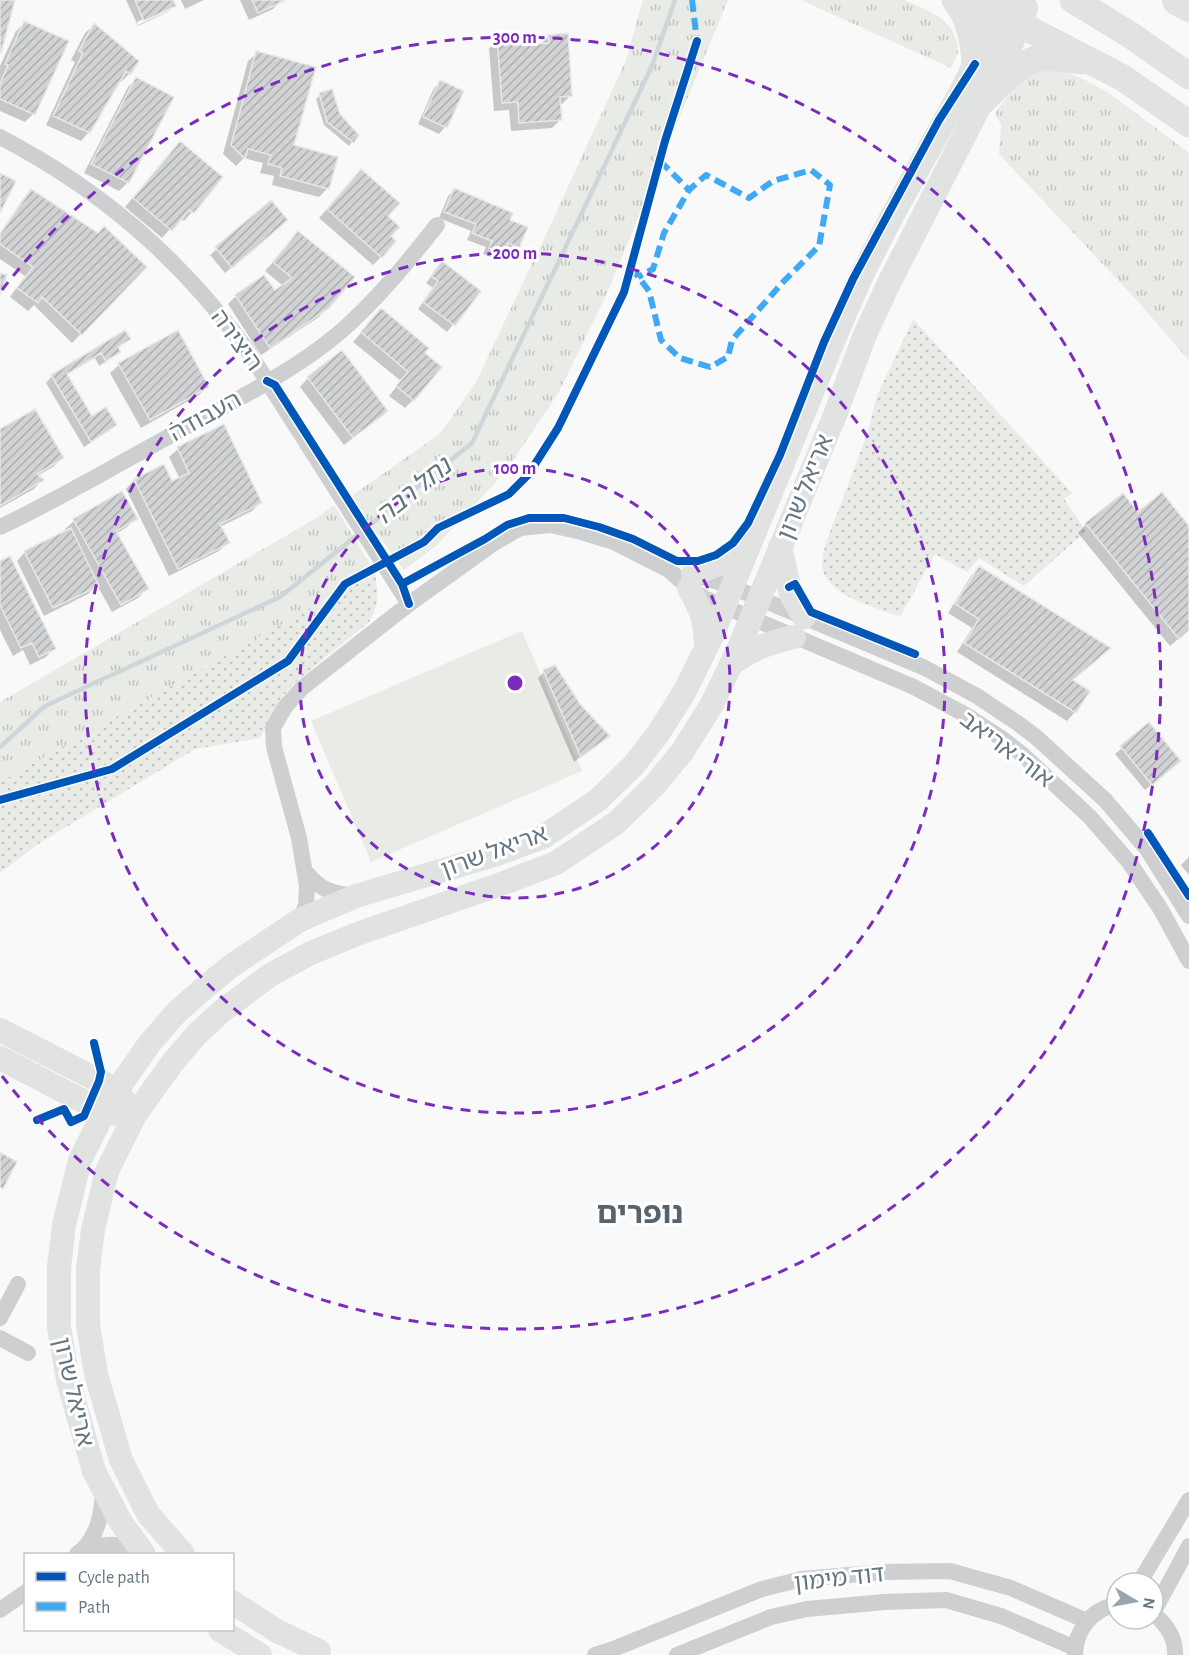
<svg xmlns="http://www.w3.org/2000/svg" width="1189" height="1655" viewBox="0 0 1189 1655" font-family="'Alegreya Sans','Noto Sans Hebrew',sans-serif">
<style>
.grass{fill:url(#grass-tufts)}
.park{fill:url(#park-dots)}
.pitch{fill:#e8ebe6}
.shadow{fill:#0003;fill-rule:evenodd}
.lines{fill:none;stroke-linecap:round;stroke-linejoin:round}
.stream{stroke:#ced6d9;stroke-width:4.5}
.building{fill:url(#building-hatch);stroke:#e8e8e8;stroke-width:1.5}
.street{stroke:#cecfd0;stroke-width:16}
.secondary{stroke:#e1e2e2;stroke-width:24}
.primary{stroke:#e1e2e2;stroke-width:27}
.highway{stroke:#e1e2e2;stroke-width:32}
.quiet{stroke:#3fa9f5;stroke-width:6;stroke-dasharray:12 6;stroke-linecap:butt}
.cycleway-casing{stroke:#fff;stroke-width:11}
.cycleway{stroke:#0057b8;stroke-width:8}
.ring{fill:none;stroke:#7b2cbf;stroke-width:3;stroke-dasharray:10 8}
.labels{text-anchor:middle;stroke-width:6;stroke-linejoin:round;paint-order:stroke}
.street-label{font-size:24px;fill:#657683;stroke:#fff}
.water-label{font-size:26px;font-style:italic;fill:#60757c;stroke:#fff}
.district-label{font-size:30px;font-weight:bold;fill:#57646e;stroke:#fff}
.centre{fill:#7b2cbf;stroke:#fff;stroke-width:3}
.ring-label{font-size:18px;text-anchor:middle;font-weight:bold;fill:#7b2cbf;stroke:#fff;stroke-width:6;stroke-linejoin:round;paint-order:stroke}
</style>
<defs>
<pattern id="grass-tufts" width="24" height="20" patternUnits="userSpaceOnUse" patternTransform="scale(1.5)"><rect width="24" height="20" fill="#e8ebe6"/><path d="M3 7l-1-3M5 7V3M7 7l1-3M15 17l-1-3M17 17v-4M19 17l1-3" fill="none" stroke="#c0c3c0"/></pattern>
<pattern id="park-dots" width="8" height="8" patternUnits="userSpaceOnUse" patternTransform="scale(1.5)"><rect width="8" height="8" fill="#e8ebe6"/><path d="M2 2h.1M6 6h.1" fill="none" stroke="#c0c3c0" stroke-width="1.8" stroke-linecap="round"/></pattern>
<pattern id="building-hatch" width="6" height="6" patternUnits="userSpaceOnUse" patternTransform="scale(1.5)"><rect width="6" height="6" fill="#d0d2d3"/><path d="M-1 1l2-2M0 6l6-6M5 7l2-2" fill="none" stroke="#acafb1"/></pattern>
</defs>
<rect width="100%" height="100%" fill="#f9f9f9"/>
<!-- grass -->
<path class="grass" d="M643,0H728L608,291L559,392L506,471L437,545L404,570L350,497L441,433L476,382L551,224L626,60Z
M801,0H904L925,9L941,18L951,28L957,41L958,53L951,68Z
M1057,68L1083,79L1109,93L1189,153V361L1143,307L999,154L1001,125L995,113L1020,79L1027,73Z
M334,505L375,572L0,782V702L318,517Z"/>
<!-- park -->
<path class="park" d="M913,319L1072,493L1064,499L1086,531L1024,586L979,558L967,572L935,554L900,617C878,608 837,598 825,576C820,566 823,553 826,543L868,432L876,398Z
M375,572C378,594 380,603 369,622L293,684L279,701L260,738L195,749L38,844L0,873V782Z"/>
<!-- pitch -->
<path class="pitch" d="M522,631L582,771L371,862L311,721Z"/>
<!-- shadow -->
<path class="shadow" d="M126,0H172L174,5L168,12L138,26ZM169,7V11L138,25L137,22Z
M181,0H204L185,9Z
M240,0H282L273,9L249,20Z
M25,22L33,114L25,122L0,111V66L16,31Z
M94,25L137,61L130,73L121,82L119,80L89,132L81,141L46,125L75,62L71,60L85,33Z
M549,36L571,95L562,104H559L561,119L552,128L511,131L509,110L494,111L489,48L498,40L514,47L540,45Z
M257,53L292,146L336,158L327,189L319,197L272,185L274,176L260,173L263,163L244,158L236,166L223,154L248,61Z
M136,79L128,182L119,191L84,173L128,87Z
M440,82L462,91L445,127L439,134L418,124L434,88Z
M320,95L357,135L349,146L324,125L316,99Z
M171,152L221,178L192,212L184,221L180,218L162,238L125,207Z
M353,180L386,216L389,237L381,257L373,265L319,218Z
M31,190L145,267L72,343L34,305L28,311L10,297L25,276L0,259V233L23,199Z
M454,190L508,220L518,247L512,253L504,250L496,259L483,254L486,247L467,240L471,231L439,218L448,196Z
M271,202L280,227L225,273L210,255Z
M298,233L328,307L319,317L261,355L228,304L236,296L274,292L283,286L265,271Z
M436,270L479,291L447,332L418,309L433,288L426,283Z
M381,310L423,353L413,400L405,408L389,396L401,381L353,342Z
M129,339L117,349L119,352L112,358L99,366L95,358L66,375L92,418L115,425L109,431L84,447L46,383L52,376Z
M119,365L208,386L199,395L141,428L110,373Z
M308,378L386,411L378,419L344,445L300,387Z
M223,426L260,503L252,511L220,527L228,543L219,551L169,576L126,489L134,480L163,466L171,483L180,479L169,457L178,449Z
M0,431L62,458L53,467L37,476L42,480L34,489L0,508Z
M1138,514L1189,528V630L1170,646L1078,533L1086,524Z
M136,518L127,527L116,534L147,589L138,598L112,612L97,585L88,594L44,616L17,561L25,552L67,532L65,529L74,521Z
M0,563L54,648L46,657L30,665L23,650L13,656L0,630Z
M979,568L1071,681L1075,712L1067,721L957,652L972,628L948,613L971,576Z
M544,672L608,736L574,762L538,678Z
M1149,724L1172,767L1145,790L1115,754Z
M1189,857V875L1181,865Z"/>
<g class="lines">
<!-- stream -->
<path class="stream" d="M0,747L45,706L280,597L472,443L652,66L675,0"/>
</g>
<!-- building -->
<path class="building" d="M0,0H15L1,53H0Z
M135,0H173L176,6L144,21Z
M252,0H283L284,1L258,13Z
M24,21L69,41L35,115L0,99V84L8,65L5,64Z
M94,23L139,61L131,74L126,71L90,133L53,116L83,53L79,51Z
M568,33L572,96L560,97L562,120L519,123L518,102L502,103L497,38L515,37L516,45L549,43L548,35Z
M256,51L316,67L294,145L338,157L329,189L280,176L282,168L268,164L271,155L248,149L245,159L231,145Z
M136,77L174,97L129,183L91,164Z
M440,80L464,91L447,128L423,117Z
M332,89L340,114L359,135L354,143L327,122L319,93Z
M180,141L223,177L194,213L189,210L172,231L133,198Z
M361,169L400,203L388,216L400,227L391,236L396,241L382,258L327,209Z
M0,173L16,181L0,213Z
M454,188L513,213L510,220L528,227L519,248L508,243L504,254L489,248L492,241L472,233L476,224L444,212Z
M31,189L98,233L104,226L147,267L82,335L42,297L38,303L17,288L33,267L0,244V234Z
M271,200L288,220L232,268L215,247Z
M298,231L355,277L329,308L270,348L235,295L264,275L275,290L292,278L273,262Z
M442,261L481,291L455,326L423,302L438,281L431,276Z
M0,273L7,275L0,295Z
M381,308L429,348L425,353L442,367L414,401L396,386L408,372L361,332Z
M125,330L131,339L118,347L121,352L106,361L101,353L67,374L92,416L106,407L117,425L91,442L51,375Z
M178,330L209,387L150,420L118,363Z
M342,350L388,411L353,438L307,377Z
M35,409L64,458L37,474L44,480L0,506V429Z
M224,424L262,503L220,524L230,543L178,569L134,479L164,464L172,481L189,473L177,447Z
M122,491L138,519L116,531L149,589L121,605L73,519Z
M1162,492L1189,526V630L1179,639L1085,523L1123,493L1138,512Z
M71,528L99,586L53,608L24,551Z
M10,556L56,649L39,657L32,643L21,648L0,605V561Z
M979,566L1111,648L1073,680L1090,691L1076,713L964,643L979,619L955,604Z
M555,665L580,704L610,736L581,757L543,670Z
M1149,722L1181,761L1152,785L1120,746Z
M0,1152L17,1162L3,1189L0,1187Z"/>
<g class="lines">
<!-- street -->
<path class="street" d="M0,137C102,190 181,259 248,351L409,604
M0,527C60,499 118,464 177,432C230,403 293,372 339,333C376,301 407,263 437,225
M691,573L732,587L923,667L977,696L1016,722L1036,737L1105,800L1147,849L1189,916
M305,871C321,891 331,893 355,896
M300,920L306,905L307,886L299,838L274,747L273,728L285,707L302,688L409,604L494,543L520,528L551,525L581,532L614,542L669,570L689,588L704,598L914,687L966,715L1004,740L1023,755L1089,816L1129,862L1160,908L1189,961
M0,1318L18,1284
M0,1338L28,1353
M85,1549C105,1544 121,1542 141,1551
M77,1554C98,1539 102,1514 103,1489
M1139,1583L1189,1500
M0,1610L26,1592
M1153,1613L1189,1546
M1153,1613C1166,1624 1176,1637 1175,1655
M595,1655L611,1650L762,1589L802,1579L883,1572L950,1571L1011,1588L1087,1621
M677,1655L771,1617L807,1609L885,1602L946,1600L1001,1616L1075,1648
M1075,1655C1075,1631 1092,1608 1117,1605"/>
<!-- secondary -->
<path class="secondary" d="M780,547L791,594L804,617
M693,574C720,565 727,560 748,541
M689,588C702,612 705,618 706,645
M731,664C755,648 767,643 794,637
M0,1030L117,1090L126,1103
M0,1058L104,1112L119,1114
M144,1554L120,1521L94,1471L68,1380L59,1327V1267L64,1225L80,1160L104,1112L117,1090L150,1043L176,1013L203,989L231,966L300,920L356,896L494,855L543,837L598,800L633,766L658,734L685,691L712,636L839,327L862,275L892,216L964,86L999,15L1014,0
M183,1554L148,1514L121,1460L96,1374L88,1325V1269L93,1230L107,1171L135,1115L173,1062L197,1034L222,1011L270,975L311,953L357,934L504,883L556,863L616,823L654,786L682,752L711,706L739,648L835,415L864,337L888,285L1021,25L1026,8
M232,1602L277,1631L319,1651
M220,1630L260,1655"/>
<!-- primary -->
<path class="primary" d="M955,0C970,19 974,41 975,64
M965,0L1021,25L1123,78L1189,124
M1073,0L1129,34L1189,76
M984,100C1000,84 1016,64 1039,58C1053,56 1068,59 1082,61"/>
<!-- highway -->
<path class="highway" d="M1178,0L1189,6"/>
<!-- quiet -->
<path class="quiet" d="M692,0L697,41L696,44
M660,161L689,190
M631,267L649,291L661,340L680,358L710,367L728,357L732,340L783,282L819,246L830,185L811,170L773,181L749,198L706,175L689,190L664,233L653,269L638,277"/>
<!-- cycleway casing -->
<g class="cycleway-casing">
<path id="cycleway" d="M267,381L275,385L402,584L409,604
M402,584L485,539L507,525L529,518H564L599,527L633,539L677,561H698L716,555L733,543L748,523L780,455L824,342L853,279L939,120L975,64
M789,587L795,584L811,612L915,654
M0,800L112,769L288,661L345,584L424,542L438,528L509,494L528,475L558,428L624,292L665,141L697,41
M1148,833L1189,896
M37,1120L64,1109L71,1122L84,1116L99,1081L101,1072L94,1043"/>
</g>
<!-- cycleway -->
<use href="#cycleway" class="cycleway"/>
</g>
<!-- distance rings -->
<g class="ring">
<circle cx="515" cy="683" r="215"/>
<circle cx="515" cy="683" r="430"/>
<path d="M2 290A646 646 0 1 1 2 1076"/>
</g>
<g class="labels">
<!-- street labels -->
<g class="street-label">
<text transform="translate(237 340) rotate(54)" y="8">היצירה</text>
<text transform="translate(205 416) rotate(-29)" y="8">העבודה</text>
<text transform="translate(805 487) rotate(-68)" y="8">אריאל שרון</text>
<text transform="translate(1007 749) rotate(37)" y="8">אורי אריאב</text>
<text transform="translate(494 851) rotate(-20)" y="8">אריאל שרון</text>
<text transform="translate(74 1392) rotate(77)" y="8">אריאל שרון</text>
<text transform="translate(839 1578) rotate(-6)" y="8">דוד מימון</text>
</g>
<!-- water labels -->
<g class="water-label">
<text transform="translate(413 490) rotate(-39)" y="9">נחל רבה</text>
</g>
<!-- district labels -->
<g class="district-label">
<text x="640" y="1223">נופרים</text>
</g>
</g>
<circle cx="515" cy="683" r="9" class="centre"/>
<g class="ring-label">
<text x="515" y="43">300 m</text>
<text x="515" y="259">200 m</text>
<text x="515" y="474">100 m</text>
</g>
<!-- legend -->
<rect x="24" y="1553" width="210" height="78" fill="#ffffff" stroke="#c1c8cd" stroke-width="1.5"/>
<rect x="36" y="1572" width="30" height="9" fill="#0057b8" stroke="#c1c8cd" stroke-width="1.5"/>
<text x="78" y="1583" font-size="18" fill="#657683">Cycle path</text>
<rect x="36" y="1602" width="30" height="9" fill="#3fa9f5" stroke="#c1c8cd" stroke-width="1.5"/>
<text x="78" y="1613" font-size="18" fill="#657683">Path</text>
<!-- north arrow -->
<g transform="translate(1135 1601) rotate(100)"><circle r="28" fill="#ffffff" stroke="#c1c8cd" stroke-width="1.5"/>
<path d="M0-4.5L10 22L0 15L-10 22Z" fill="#99a4ac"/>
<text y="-9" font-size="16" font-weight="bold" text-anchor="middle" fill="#657683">N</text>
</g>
</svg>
